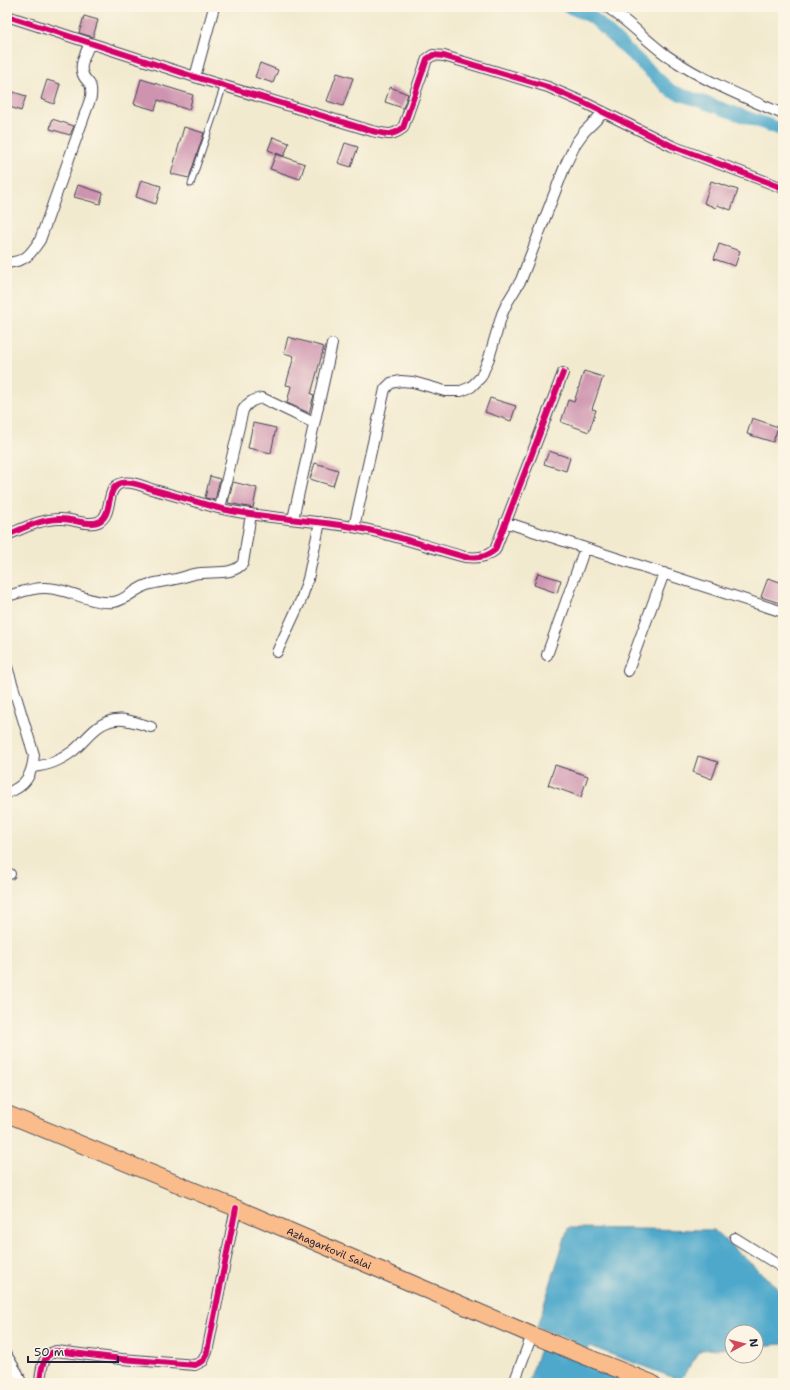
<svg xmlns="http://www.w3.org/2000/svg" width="790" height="1390" viewBox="0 0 790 1390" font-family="'Shantell Sans',sans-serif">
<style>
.water{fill:#4da8cb;stroke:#386583}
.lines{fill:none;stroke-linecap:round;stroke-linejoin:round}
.canal{stroke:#4da8cb;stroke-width:13}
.building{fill:#ce93af}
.lane-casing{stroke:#414051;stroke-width:7}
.street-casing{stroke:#414051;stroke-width:12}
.primary-casing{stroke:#414051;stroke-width:18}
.lane{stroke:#fff;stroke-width:5}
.street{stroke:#fff;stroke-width:10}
.primary{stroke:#f9bc8a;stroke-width:16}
.cycleway-casing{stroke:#fcf5e5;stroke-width:8}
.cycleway{stroke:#d6006c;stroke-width:6}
.labels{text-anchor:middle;stroke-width:3;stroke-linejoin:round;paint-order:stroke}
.street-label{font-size:10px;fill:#22223b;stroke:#fcf5e5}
</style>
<rect width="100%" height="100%" fill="#fcf5e5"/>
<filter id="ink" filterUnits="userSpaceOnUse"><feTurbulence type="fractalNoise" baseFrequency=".025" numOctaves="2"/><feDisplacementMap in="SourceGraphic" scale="8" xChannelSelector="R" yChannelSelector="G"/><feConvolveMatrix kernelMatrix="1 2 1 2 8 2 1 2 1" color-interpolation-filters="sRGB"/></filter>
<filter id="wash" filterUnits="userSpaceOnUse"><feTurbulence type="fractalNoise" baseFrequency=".012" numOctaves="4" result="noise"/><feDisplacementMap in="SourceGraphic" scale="16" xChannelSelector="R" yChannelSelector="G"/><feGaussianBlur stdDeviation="0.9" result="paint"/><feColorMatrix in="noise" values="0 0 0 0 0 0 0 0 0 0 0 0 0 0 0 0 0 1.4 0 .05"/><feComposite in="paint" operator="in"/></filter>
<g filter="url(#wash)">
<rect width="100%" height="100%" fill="#f2eacf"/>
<!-- water -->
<path class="water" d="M568,1228L714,1230L783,1293V1344L756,1346V1332H732V1348L701,1350L680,1380L589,1346L583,1362L633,1383H528L540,1349L569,1357L576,1342L537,1327Z"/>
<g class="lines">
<!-- canal -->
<path class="canal" d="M569,7L592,17L671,91L783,130"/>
</g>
<g id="blocks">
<!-- building -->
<path class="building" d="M84,16L98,20L93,37L79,33Z
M260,63L278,70L273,83L255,77Z
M337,73L353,78L343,106L327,101Z
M141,79L193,95L189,110L158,100L155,110L134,104Z
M47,80L60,84L54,104L41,99Z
M390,87L408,94L403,108L385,102Z
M7,90L26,96L21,111L7,106Z
M52,119L74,126L70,135L50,129Z
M184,127L204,133L189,178L171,174Z
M273,137L289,143L284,156L268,150Z
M345,143L358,147L351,167L338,163Z
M276,154L305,164L300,179L270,169Z
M141,180L161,186L156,204L136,197Z
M711,181L738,190L731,210L717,205L716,208L704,203Z
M78,185L103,193L100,204L74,197Z
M719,244L740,251L735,266L714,259Z
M288,337L324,347L311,394L314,395L309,413L287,403L291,386L286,385L294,356L284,353Z
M584,371L603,377L592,409L596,410L589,432L561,422L568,400L574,402Z
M490,398L516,406L511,421L485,412Z
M752,418L778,427L773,442L747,434Z
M253,423L276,428L271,453L248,448Z
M549,451L570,458L566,471L544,464Z
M315,463L338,470L333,486L310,479Z
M210,476L220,479L215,500L205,498Z
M233,482L257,488L253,508L228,503Z
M538,573L561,580L557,593L534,585Z
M768,578L783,583V604L761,597Z
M698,756L718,762L712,779L693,772Z
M555,765L588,776L581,797L548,785Z"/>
</g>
</g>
<g filter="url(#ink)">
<use href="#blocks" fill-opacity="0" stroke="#414051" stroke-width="1"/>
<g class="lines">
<!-- lane casing -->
<g class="lane-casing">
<path id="lane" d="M191,184L224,85"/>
</g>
<!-- street casing -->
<g class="street-casing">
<path id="street" d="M607,7C628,21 646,40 666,55C702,80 743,97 783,114
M7,16L195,77L372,131C386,134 391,137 403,128L427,59L433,55L444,56L548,87L585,103L672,146L783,188
M195,77L214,7
M7,263C26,261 30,255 40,240L91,97C93,78 84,84 82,71C80,62 87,51 90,43
M220,508L243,410C248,402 253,400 262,398L314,423
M293,519L332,344
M505,522L783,612
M354,527L385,389L391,383L401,381L413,382L445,391H461L471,387L481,377L489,358L502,314L507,303L521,280L565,166L576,143L584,132L604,112
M7,535C24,528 43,518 62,519C73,519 87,526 98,522C114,516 104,487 122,483C131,481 143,486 151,489C174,495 196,502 218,508C263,519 309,519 353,527C391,533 428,547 465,557C477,558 485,558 495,550L563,373
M7,596C19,593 33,587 46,588C68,588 92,605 114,602C126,600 135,589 147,585C157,582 169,581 180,578C185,577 189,575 194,574C211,570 232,577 243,563L251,514
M277,652L301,600L308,579L320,522
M547,655L585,548
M7,667L34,755C32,775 26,786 7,793
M628,671L664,573
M33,767C49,765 60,761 73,751C87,740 95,723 115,720C127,718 140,724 151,727
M7,874H10
M735,1238L783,1268
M7,1356L18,1374L21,1383
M40,1383C41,1370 42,1355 56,1351L122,1359L195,1365L203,1361L207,1352L236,1208
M514,1383L532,1335"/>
</g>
<!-- primary casing -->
<g class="primary-casing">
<g id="primary">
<path id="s1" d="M7,1114L236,1208L532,1335L652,1383"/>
</g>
</g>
<!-- lane -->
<use href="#lane" class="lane"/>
<!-- street -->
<use href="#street" class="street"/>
<!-- primary -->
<use href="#primary" class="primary"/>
<!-- cycleway casing -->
<g class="cycleway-casing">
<path id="cycleway" d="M7,16L195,77L372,131C386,134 391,137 403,128L427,59L433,55L444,56L548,87L585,103L672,146L783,188
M7,535C24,528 43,518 62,519C73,519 87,526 98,522C114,516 104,487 122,483C131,481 143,486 151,489C174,495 196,502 218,508C263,519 309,519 353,527C391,533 428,547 465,557C477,558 485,558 495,550L563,373
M40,1383C41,1370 42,1355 56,1351L122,1359L195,1365L203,1361L207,1352L236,1208"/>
</g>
<!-- cycleway -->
<use href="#cycleway" class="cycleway"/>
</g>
</g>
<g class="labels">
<!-- street labels -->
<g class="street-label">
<text dy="4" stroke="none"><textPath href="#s1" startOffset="349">Azhagarkovil Salai</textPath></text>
</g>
</g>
<!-- margin -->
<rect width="790" height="1390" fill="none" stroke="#fcf5e5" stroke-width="24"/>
<!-- north arrow -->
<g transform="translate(744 1344) rotate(83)"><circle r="19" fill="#fcf5e5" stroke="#a5a1a1"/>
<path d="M0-3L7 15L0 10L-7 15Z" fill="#d1495b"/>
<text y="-6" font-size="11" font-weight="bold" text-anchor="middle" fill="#22223b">N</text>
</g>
<!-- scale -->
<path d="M28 1356v6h90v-6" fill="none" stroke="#22223b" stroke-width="2"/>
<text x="34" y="1356" font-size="12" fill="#22223b" stroke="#fcf5e5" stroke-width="3" paint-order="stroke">50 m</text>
</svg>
